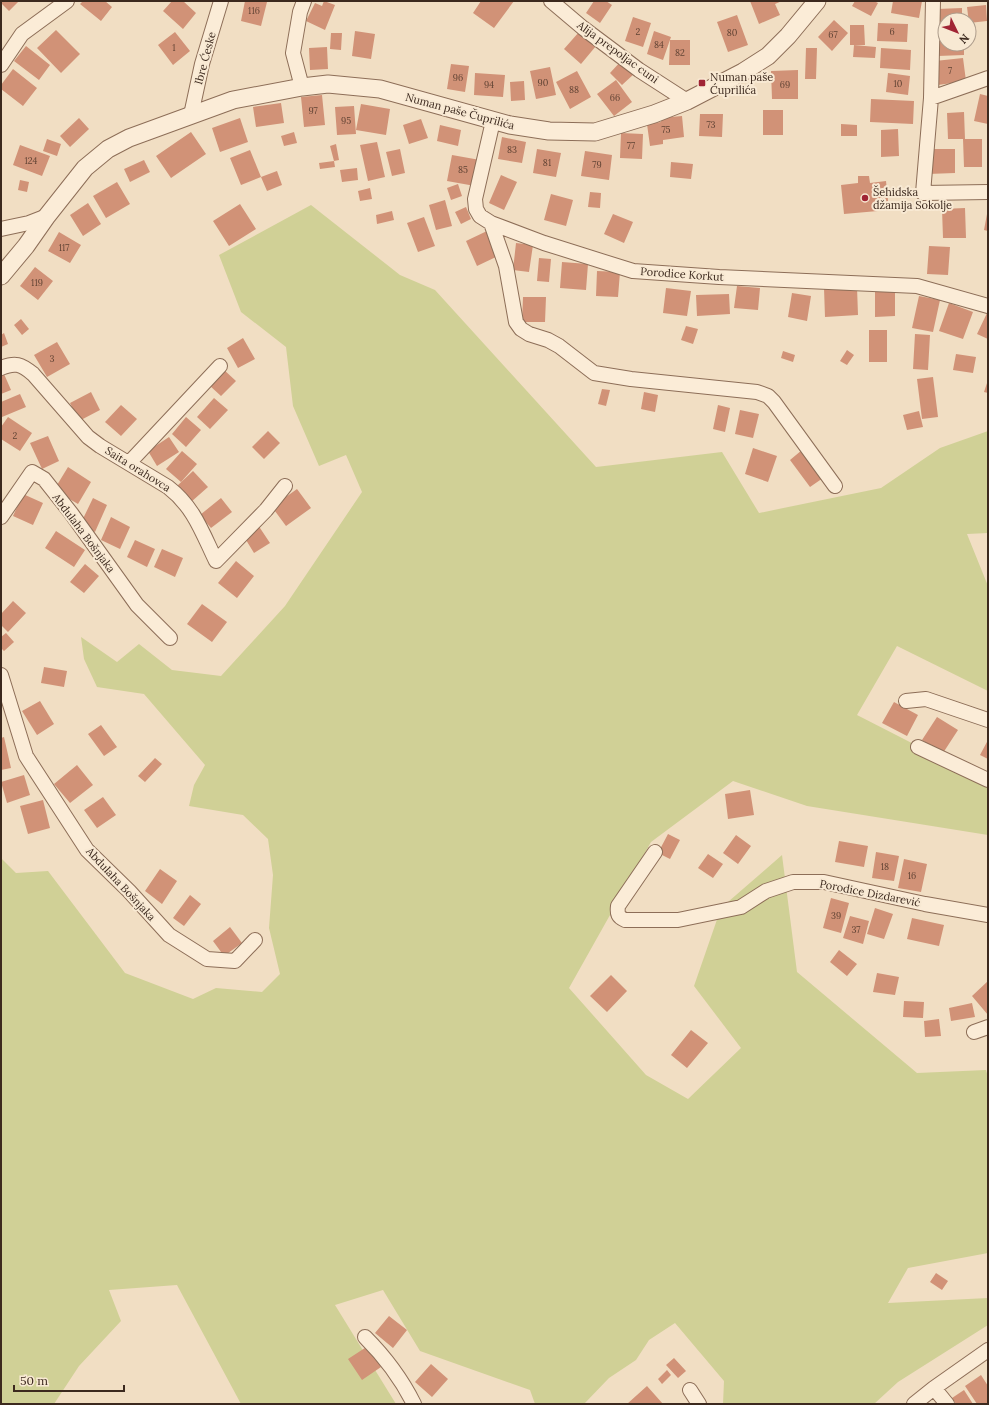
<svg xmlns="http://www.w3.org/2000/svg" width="989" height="1405" viewBox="0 0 989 1405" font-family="Lora,serif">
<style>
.green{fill:#d0d096}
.building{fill:#d19277}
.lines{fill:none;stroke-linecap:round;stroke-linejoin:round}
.minor-casing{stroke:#8d6e58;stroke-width:16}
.tertiary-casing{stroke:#8d6e58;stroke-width:19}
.minor{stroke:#fbecd7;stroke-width:14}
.tertiary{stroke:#fbecd7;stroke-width:17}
.poi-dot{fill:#a02434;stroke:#f8e9d3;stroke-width:1.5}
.labels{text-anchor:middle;stroke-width:4;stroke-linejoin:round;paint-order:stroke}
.number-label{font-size:9px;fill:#614334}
.street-label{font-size:11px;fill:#3c291e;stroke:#f8e9d3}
.poi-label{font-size:11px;fill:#3c291e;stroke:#f8e9d3;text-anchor:start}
</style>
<rect width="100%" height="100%" fill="#f1dec3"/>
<!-- green -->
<path class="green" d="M311,205L400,275L435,290L596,467L722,452L759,513L881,488L940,448L988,431V533L967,534L988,586V691L897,646L857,715L988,782V835L807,806L733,781L651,842L569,988L646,1075L688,1099L741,1048L694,986L721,908L782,855L797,972L917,1073L986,1070L988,1077V1253L908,1268L888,1303L988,1298V1325L898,1382L874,1404H723L724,1381L675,1323L649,1340L636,1360L609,1378L584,1404H535L530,1390L420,1351L383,1290L335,1305L396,1404H241L177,1285L109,1290L121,1321L79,1366L54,1404H1V858L16,873L48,871L125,973L193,999L216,988L262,992L280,974L269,928L273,875L268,839L243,815L189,806L194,785L205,765L144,694L97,687L84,659L81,637L117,662L139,644L172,670L221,676L285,606L362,492L346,455L319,466L293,406L286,347L241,312L219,255Z"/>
<!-- building -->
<path class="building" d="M1,1H19L9,11L1,3Z
M83,1H105L112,7L101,21L80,4Z
M172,1H183L196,13L183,29L163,11Z
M245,1L267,2L261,26L241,21Z
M324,1L335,5L325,30L306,21L315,3L322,6Z
M481,1H514L494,28L473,13Z
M594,1H606L612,5L600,23L586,13Z
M750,1H782L775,4L780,15L759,24Z
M855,1H874L878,3L871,16L852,6Z
M893,1H922L919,18L891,13Z
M986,5L987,21L969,23L967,7Z
M962,8V20H945V29L939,30L937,9Z
M737,15L748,45L728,52L717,22Z
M633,17L651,23L643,47L625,41Z
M834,20L848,33L832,51L818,37Z
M878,23L908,24L907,42L877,41Z
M850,25H864L865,45H850Z
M56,30L80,54L61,73L37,48Z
M355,31L375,34L371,59L352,56Z
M654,31L671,37L663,60L647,54Z
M175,32L190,51L173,65L158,45Z
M579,32L596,46L581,64L564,49Z
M331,33H342L341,50L330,49Z
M938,39H945V44H964V55L938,56Z
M670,40H690V65H669Z
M854,45L876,47L875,58L853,57Z
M26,46L50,65L39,80L14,61Z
M327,47L328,69L310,70L309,48Z
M806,48H817L816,79H805Z
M881,48L911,50L910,70L880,68Z
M963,58L966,81L938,85L935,61Z
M622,60L635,73L622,85L610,73Z
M451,64L469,66L465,92L447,89Z
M550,67L556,95L536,99L530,71Z
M13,69L37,88L23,106L1,89V85Z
M798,70V99H772L771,71Z
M577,71L591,97L570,109L556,82Z
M475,73L505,75L503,97L474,95Z
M888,73L910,76L908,95L886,92Z
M616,80L632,102L614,116L597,94Z
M524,81L525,100L511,101L510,82Z
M980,94L988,96V124L974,121Z
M322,95L325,125L304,127L301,97Z
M871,99L914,101L913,124L870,122Z
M281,103L284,123L256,127L253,107Z
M361,104L390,109L386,135L356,130Z
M354,106L356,134L337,135L335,107Z
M763,110H783V135H763Z
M964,112L965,139H982V167H964L963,139H948L947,113Z
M700,114H723L722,137L699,136Z
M682,116L684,137L663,140V144L650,146L647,124L661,122L660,118Z
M79,118L89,129L70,147L60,136Z
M240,118L248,142L220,152L212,128Z
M421,119L428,138L409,144L403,125Z
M841,124L857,125V136H841Z
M440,125L461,130L458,146L437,141Z
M898,129L899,156L881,157V130Z
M191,132L206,154L171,178L156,156Z
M294,132L297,143L284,146L281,136Z
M621,133L643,134L642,159L620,158Z
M502,137L526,142L522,163L498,159Z
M47,139L61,144L57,156L43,151Z
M377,142L385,177L368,181L360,145Z
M336,144L339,160L334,161L335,167L320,169L319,163L334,161L330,146Z
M20,145L50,156L42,176L13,165Z
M400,149L405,173L392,176L386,152Z
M537,149L561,153L556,177L533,173Z
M928,149H955V173L928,174Z
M250,150L261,177L241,185L230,158Z
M585,151L612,155L609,180L581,176Z
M452,155L480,160L475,186L447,181Z
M144,160L150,172L130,182L124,169Z
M671,162L693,164L691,179L670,177Z
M357,168L358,180L342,182L340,170Z
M277,171L282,185L267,191L261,177Z
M501,175L517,182L504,210L489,203Z
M858,176H869L870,183L886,181L889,210L844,214L841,185L858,183Z
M20,180L29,182L27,192L18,190Z
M117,182L130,204L106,218L93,196Z
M458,184L462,196L451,200L447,188Z
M370,188L372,199L360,201L358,191Z
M590,192L601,193L600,208L588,207Z
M551,194L573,200L566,226L544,220Z
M445,200L452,226L436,230L429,205Z
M88,203L101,224L83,236L70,215Z
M240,204L256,229L229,246L213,221Z
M466,207L471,219L461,224L455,212Z
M965,208L966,238H943L942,209Z
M392,211L394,220L377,224L376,215Z
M613,214L633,222L624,243L604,234Z
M987,214L988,215V231L984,230Z
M424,217L435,246L418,252L407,223Z
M487,231L498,256L477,266L466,241Z
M59,232L81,245L70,263L48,251Z
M516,243L533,245L529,272L513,270Z
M929,246L950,247L948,275L927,274Z
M539,258L551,259L549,282L537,281Z
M562,262L588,264L586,290L560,288Z
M35,267L53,281L38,300L20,286Z
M597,271L620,272L618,297L596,296Z
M737,286L760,288L758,310L734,308Z
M857,287L858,315L825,317L824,288Z
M666,288L691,291L687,316L663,313Z
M875,289H895V316L875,317Z
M792,293L811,296L807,321L788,317Z
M729,294L730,314L697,316L696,295Z
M919,296L940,300L933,332L912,328Z
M523,297H546L545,322H522Z
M949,303L973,312L963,339L939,331Z
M988,311V339L977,334Z
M21,319L29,329L22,335L14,325Z
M686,326L698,329L693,344L681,340Z
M869,330H887V362H869Z
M4,333L8,344L1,347V335Z
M915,334L930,335L928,370L913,369Z
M243,338L255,359L238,368L227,348Z
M57,342L70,364L47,377L34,355Z
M847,350L854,355L847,365L840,361Z
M783,351L795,355L793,362L781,358Z
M956,354L976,357L973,373L953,370Z
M223,369L236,381L221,396L209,385Z
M4,374L11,390L1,394V376Z
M933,377L938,417L922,419L917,379Z
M988,380V393L984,392Z
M602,389L610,390L606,406L598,404Z
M91,392L100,410L79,421L70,403Z
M644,392L658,395L655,412L641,409Z
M20,394L26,407L2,417L1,414V402Z
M214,398L228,410L210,429L197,417Z
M121,405L137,419L121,436L105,422Z
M718,405L730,408L725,432L713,429Z
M740,410L759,414L753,438L735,434Z
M919,411L923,427L907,430L903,415Z
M8,417L32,433L20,451L1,439V427Z
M186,417L201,430L186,447L172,434Z
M268,431L280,443L264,459L252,447Z
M48,436L59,461L42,469L30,443Z
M169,437L179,452L157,466L148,451Z
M753,448L777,456L768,482L745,474Z
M802,450L823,478L810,487L790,460Z
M182,451L197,464L181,482L166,469Z
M68,467L91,482L78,504L54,490Z
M193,471L208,487L191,502L177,486Z
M297,489L311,508L286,526L272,507Z
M23,494L43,503L33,525L13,516Z
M93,498L107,505L95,532L80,525Z
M221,498L232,512L211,528L200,515Z
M111,517L130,527L120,549L101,540Z
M258,525L270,543L254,553L243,535Z
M56,531L85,550L74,567L45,548Z
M135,540L155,549L147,567L127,557Z
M162,549L183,558L175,577L154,567Z
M236,561L254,576L237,598L218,583Z
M85,564L99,576L84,593L70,582Z
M13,601L26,613L8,632L1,625V614Z
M202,604L227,622L212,642L187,624Z
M6,633L14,642L4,651L1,648V637Z
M44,667L67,671L64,687L41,683Z
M40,701L54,724L37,735L22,711Z
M894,702L918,715L907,736L882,723Z
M937,717L958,730L943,753L922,740Z
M101,725L117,747L104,756L88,734Z
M4,737L11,768L1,770V738Z
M988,740V759L980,755Z
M155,758L162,764L145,782L138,776Z
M77,765L93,785L70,803L54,784Z
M24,775L30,795L7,803L1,782Z
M750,790L754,815L728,819L725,794Z
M103,797L116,815L97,828L84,810Z
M43,800L50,828L28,834L20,806Z
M668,834L680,840L670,859L658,853Z
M736,835L751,846L738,864L723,853Z
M839,841L868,846L864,867L835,862Z
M876,852L899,856L894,881L872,878Z
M708,854L723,864L713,878L698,868Z
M904,859L927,864L921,892L898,888Z
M160,869L177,881L162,904L145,891Z
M190,895L201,904L184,926L173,918Z
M831,898L849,903L841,933L823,928Z
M875,908L893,914L884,939L867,934Z
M850,916L869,921L863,944L843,938Z
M912,918L944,925L939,946L907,939Z
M230,927L242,943L224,956L213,941Z
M839,950L857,964L847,976L830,962Z
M877,973L899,977L895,995L873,992Z
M611,975L627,991L607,1012L590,996Z
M988,981V1015L972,996Z
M904,1001L924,1002L923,1018L903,1017Z
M972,1003L975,1017L951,1021L949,1008Z
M939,1019L941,1036L925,1037L924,1021Z
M691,1030L708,1043L687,1068L671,1055Z
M936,1273L948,1281L942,1290L930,1282Z
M389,1316L407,1330L393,1348L375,1333Z
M368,1346L381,1367L362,1380L348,1359Z
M674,1358L686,1371L678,1378L666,1365Z
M431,1364L448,1379L432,1397L415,1382Z
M667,1370L671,1375L662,1384L658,1379Z
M981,1375L988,1386V1404H977L965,1386Z
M647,1386L663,1404H627Z
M964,1390L973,1404H956L952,1398Z"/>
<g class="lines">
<!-- minor casing -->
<g class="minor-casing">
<path id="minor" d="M551,1L583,28L639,70L687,101
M933,1L931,98L923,193L988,192
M1,65L22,34L67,1
M302,87L293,53L300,12L304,1
M931,98L988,78
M191,115L202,64L221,1
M493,121L475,199L476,209L480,216L491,223L544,243L633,271L719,277L917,286L988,306
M491,223L506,266L516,322L521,329L529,334L548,340L559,346L594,373L631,379L757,392L768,396L774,402L835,486
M1,229L29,223L47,216
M1,368C15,362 21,364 33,374L88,437L100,446L168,487C194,507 202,532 216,561L266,510L285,486
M129,463L220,366
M1,517L32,472L44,479L71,513L137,605L170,638
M1,675L26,756L87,850L129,891L169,935L207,959L235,961L255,940
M906,701L926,699L988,720
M918,747L988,780
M655,852L618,906C617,914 618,917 625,920H678L741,907L766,891L793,882H824L925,904L988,915
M974,1032L988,1027
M365,1337C384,1356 402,1380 414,1404
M934,1388L947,1404
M690,1390L699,1404
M914,1404L934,1388L988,1350"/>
</g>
<!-- tertiary casing -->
<g class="tertiary-casing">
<path id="tertiary" d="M1,276L26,246L47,216L85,168L108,149L129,138L233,100L302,87L328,84L380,89L510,125L549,131L595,132L654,114L687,101L743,72L768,56L788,36L817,1"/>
</g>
<!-- minor -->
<use href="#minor" class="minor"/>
<!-- tertiary -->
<use href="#tertiary" class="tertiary"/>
</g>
<!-- markers -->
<g class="poi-dot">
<rect x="698" y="79" width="8" height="8" rx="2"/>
<circle cx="865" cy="198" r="4"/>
</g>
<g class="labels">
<!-- number labels -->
<g class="number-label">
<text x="254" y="14">116</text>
<text x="638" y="35">2</text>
<text x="892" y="35">6</text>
<text x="732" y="36">80</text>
<text x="833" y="38">67</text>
<text x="659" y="48">84</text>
<text x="174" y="51">1</text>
<text x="680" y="56">82</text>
<text x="950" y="74">7</text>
<text x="458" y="81">96</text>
<text x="543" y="86">90</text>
<text x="898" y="87">10</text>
<text x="489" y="88">94</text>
<text x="785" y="88">69</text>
<text x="574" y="93">88</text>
<text x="615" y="101">66</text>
<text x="313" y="114">97</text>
<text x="346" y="124">95</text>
<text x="711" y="128">73</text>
<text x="666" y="133">75</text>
<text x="631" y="149">77</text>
<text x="512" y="153">83</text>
<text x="31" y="164">124</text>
<text x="547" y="166">81</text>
<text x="597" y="168">79</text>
<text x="463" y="173">85</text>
<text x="64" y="251">117</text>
<text x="37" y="286">119</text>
<text x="52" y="362">3</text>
<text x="15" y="439">2</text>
<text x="885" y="870">18</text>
<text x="912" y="879">16</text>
<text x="836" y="919">39</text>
<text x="856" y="933">37</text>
</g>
<!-- street labels -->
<g class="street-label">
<text transform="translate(618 52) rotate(36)" y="4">Alija prepoljac cuni</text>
<text transform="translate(205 58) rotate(-75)" y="4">Ibre Ćeske</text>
<text transform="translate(460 111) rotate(15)" y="4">Numan paše Čuprilića</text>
<text transform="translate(682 274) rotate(4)" y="4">Porodice Korkut</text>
<text transform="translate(138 469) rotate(32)" y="4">Saita orahovca</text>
<text transform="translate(84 533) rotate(53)" y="4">Abdulaha Bošnjaka</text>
<text transform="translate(121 884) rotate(47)" y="4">Abdulaha Bošnjaka</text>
<text transform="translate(870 893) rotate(11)" y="4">Porodice Dizdarević</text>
</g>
<!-- poi labels -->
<g class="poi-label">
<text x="710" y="81">Numan paše<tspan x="710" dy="13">Ćuprilića</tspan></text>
<text x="873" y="196">Šehidska<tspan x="873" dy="13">džamija Sokolje</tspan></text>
</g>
</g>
<!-- border -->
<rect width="989" height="1405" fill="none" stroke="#3c291e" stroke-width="4"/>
<!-- north arrow -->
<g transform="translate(957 32) rotate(133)"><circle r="19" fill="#f8e9d3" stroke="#ad9c8b"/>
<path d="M0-3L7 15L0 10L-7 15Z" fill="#a02434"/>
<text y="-6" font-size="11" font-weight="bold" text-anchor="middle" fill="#3c291e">N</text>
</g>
<!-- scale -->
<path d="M14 1385v6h110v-6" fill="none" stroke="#3c291e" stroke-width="2"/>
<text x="20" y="1385" font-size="12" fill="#3c291e" stroke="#f8e9d3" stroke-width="3" paint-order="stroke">50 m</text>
</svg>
